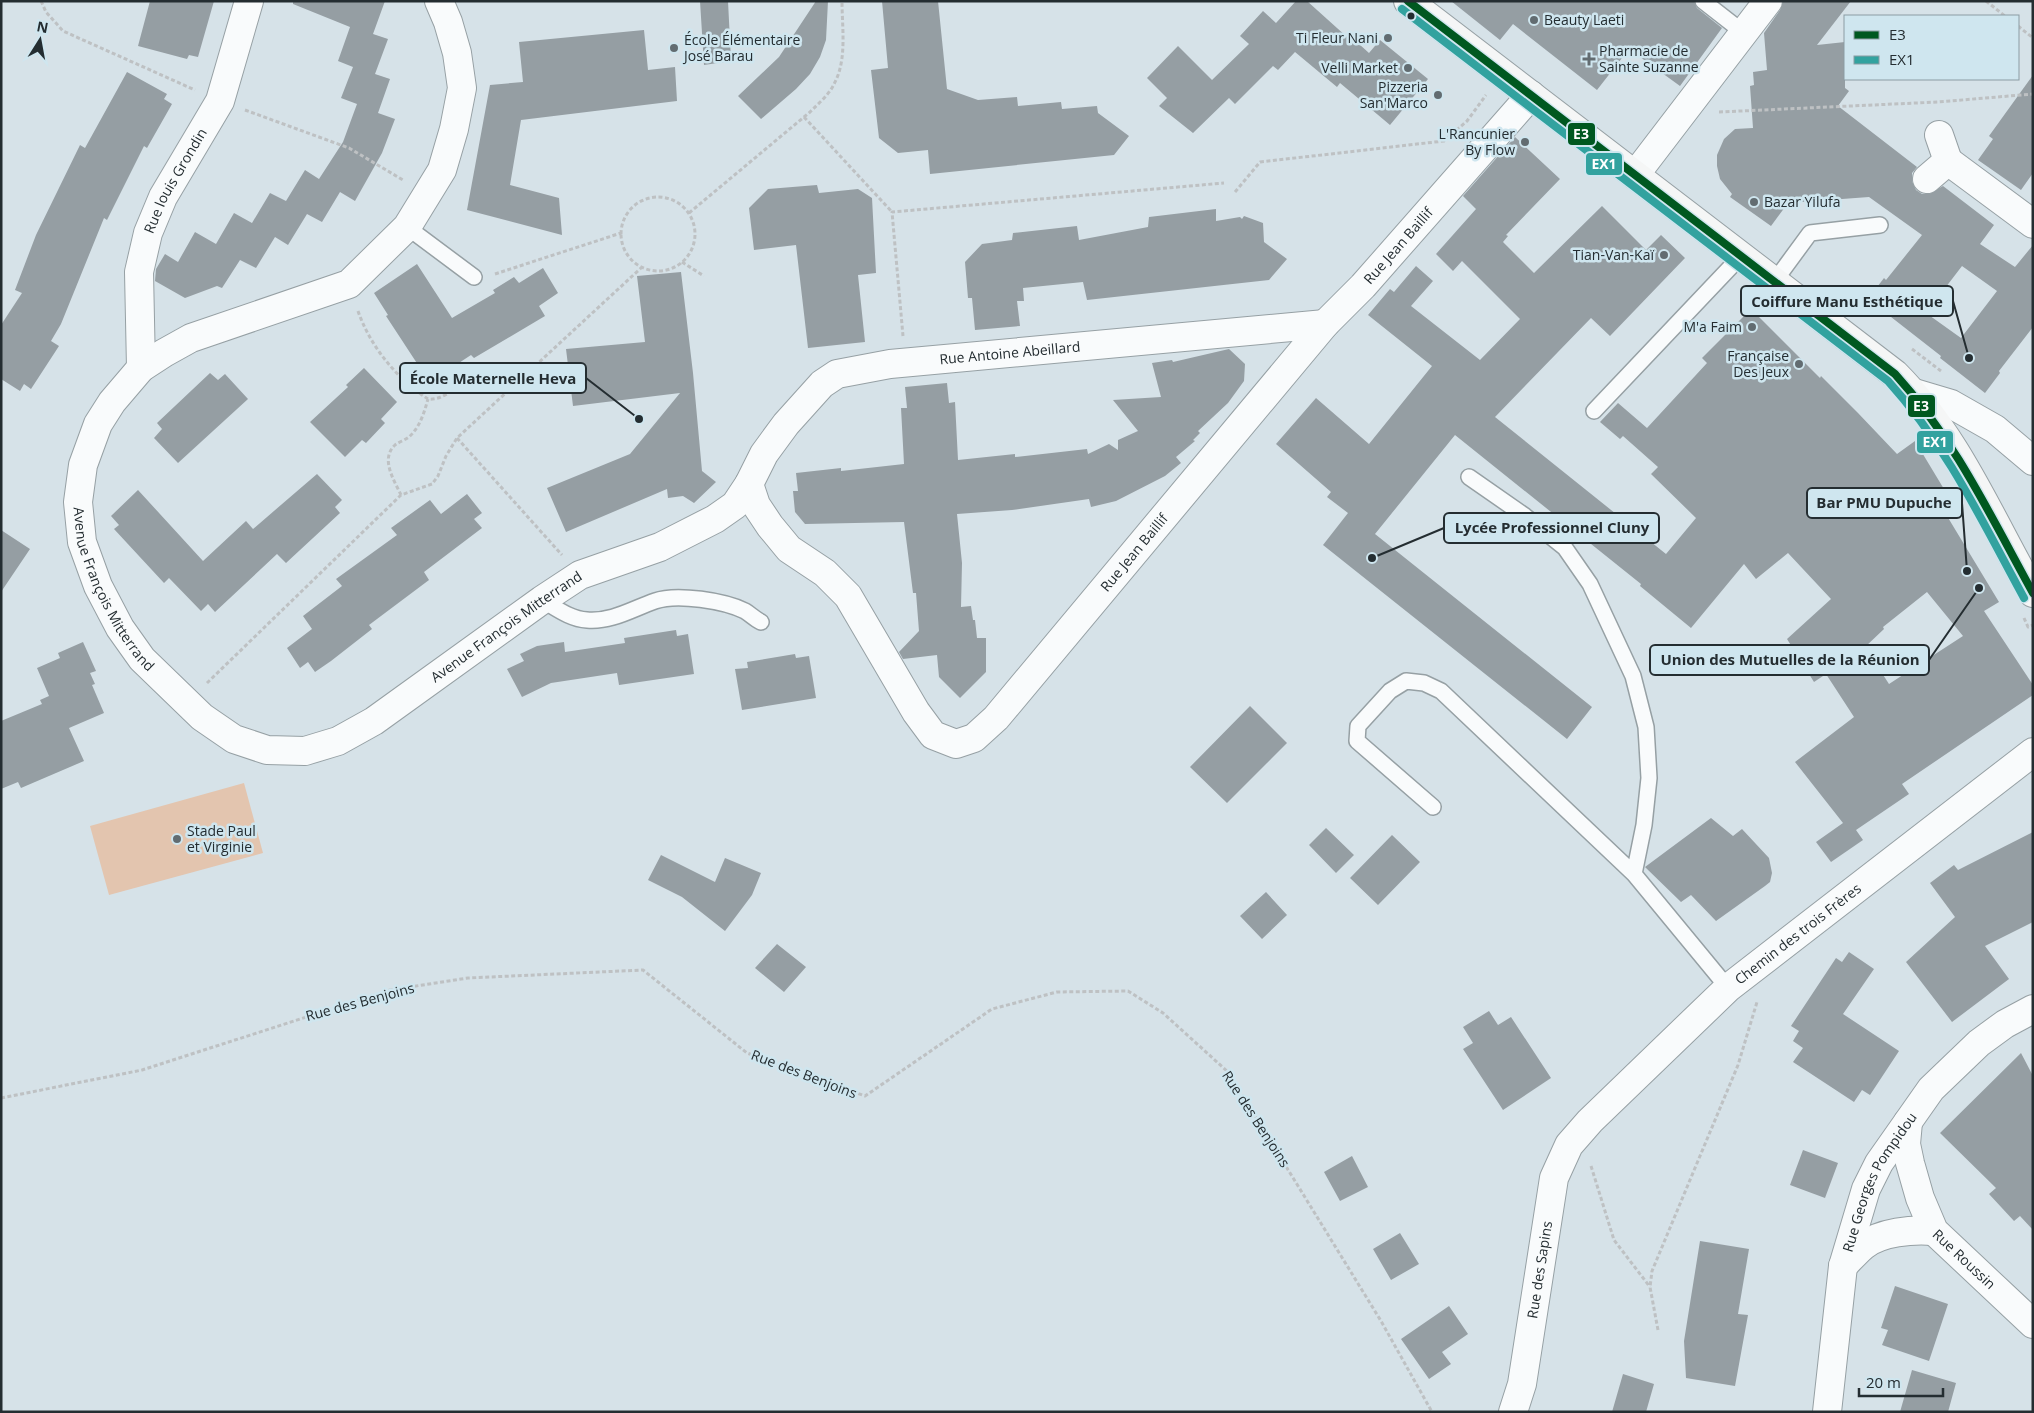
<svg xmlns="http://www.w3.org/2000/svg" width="2034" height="1413" viewBox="0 0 2034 1413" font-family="'Open Sans',sans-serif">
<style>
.green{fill:#e3c5af}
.building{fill:#959ea3;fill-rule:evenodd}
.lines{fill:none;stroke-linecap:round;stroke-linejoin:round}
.service-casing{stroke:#96a0a4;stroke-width:18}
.minor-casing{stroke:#96a0a4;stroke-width:30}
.secondary-casing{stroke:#96a0a4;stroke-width:30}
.path{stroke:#bec1c3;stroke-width:3;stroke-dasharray:4 2.5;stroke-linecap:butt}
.service{stroke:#f9fbfc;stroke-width:15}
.minor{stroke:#f9fbfc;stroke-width:28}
.secondary{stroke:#f5f6f6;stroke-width:28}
.bus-1-casing{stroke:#cfe6ef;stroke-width:11}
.bus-2-casing{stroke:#cfe6ef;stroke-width:11}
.bus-1{stroke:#005820;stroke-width:8}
.bus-2{stroke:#32a29f;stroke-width:8}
.bus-dot{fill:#242d31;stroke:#cfe6ef;stroke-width:2}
.poi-dot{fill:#626c71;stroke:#cfe6ef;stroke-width:2}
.labels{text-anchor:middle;stroke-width:5;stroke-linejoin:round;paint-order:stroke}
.poi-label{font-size:14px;fill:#242d31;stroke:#cfe6ef;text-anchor:end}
.street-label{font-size:14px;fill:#242d31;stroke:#cfe6ef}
.leader{fill:none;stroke:#242d31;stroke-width:2}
.callout-dot{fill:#242d31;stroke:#cfe6ef;stroke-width:2}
.callout{fill:#cfe6ef;stroke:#242d31;stroke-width:2}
.callout-label{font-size:15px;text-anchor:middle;font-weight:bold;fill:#242d31}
.line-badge{stroke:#cfe6ef;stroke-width:2}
.badge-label{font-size:14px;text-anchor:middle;font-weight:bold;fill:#fff}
</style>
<rect width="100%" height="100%" fill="#d6e2e8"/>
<!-- green -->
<path class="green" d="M244,783L263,853L109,895L90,826Z"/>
<!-- building -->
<path class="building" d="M150,1H214L198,57L189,55L187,59L138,46Z
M293,1H385L373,34L388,39L375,74L390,79L378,113L395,119L382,153L355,201L340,192L322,222L307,214L288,245L275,237L256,268L240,260L222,288L217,286L185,298L155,281L156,269L165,254L178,262L195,232L216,244L234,213L252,223L270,193L286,201L305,170L319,179L343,142L357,104L341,98L353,67L338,61L350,27L293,4Z
M700,1H728L731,61L704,65Z
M816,1H828L826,40L820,57L810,74L796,89L761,119L738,96L779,57Z
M882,1H938L947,89L978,100L1017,97L1018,106L1061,102L1062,109L1097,106L1098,113L1129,136L1114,155L930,174L928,150L898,153L879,138L871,70L888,68Z
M1296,1H1307L1347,37L1349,35L1369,53L1380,40L1428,79L1390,125L1340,83L1337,87L1295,52L1278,70L1273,66L1235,104L1229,98L1193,133L1159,106L1167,98L1147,78L1178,46L1212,80L1249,44L1240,36L1263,11L1276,23Z
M1451,1H1694L1697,8L1722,28L1680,86L1629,49L1597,90L1513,24L1500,40Z
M1783,1H1851L1817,45L1845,42V88L1849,91L1838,106L1917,167L1912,173V181L1916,190L1922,194H1929L1943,186L1994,225L1980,244L2015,267L2033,245V327L1999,371L2000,373L1985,393L1940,358L1941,356L1868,299L1884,278L1886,280L1922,235L1869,197L1788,203L1771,226L1730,197L1732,194L1720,179L1717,166V155L1724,139L1735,129L1753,128L1750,86L1754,85L1753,72L1767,70L1764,33L1780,10ZM1962,266L1997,291L1961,338L1926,313Z
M644,30L648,70L675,67L677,101L521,120L510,185L559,198L562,235L467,210L490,85L523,82L519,42Z
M127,72L167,94L164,99L172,104L147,148L144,146L107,220L104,218L61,324L51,341L59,346L31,389L24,384L20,391L1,379V325L22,293L15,290L36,235L80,145L85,148Z
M2033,75V173L2021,190L1978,160L1993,139L1989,136Z
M1515,137L1560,179L1506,235L1508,236L1503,242L1534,273L1602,206L1646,250L1661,235L1685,258L1610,336L1591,318L1495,417L1666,554L1696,518L1651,474L1658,467L1623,436L1620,439L1600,422L1618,403L1647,428L1707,363L1702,358L1751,309L1820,378L1821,376L1858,413L1897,454L1915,441L1956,509L1947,516L1999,602L1984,611L2033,685V695L1902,784L1909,794L1856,830L1863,840L1831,862L1816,842L1843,823L1795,762L1854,717L1826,674L1814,682L1787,639L1831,599L1788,553L1756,579L1744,564L1691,628L1640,586L1641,584L1455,435L1375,534L1592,707L1567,739L1323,545L1348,513L1327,497L1331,492L1276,444L1316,398L1369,444L1432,366L1368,315L1390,289L1394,292L1416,266L1433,281L1411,306L1480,360L1520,319L1462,261L1453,271L1436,254L1476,209L1463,196ZM1927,592L1963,636L1889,684L1865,647L1884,629L1883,627Z
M817,185L819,193L858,189L872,198L876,273L858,275L865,342L808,348L796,245L754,250L749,208L768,189Z
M1216,209V221L1240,217L1242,219L1244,216L1263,223L1264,242L1287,259L1269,280L1087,300L1083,282L1023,288L1024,301H1017L1020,326L975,330L972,298H968L965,262L982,244L1012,240L1013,233L1077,226L1079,240L1148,227L1149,217Z
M417,264L452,318L495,293L493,290L514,277L519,283L543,268L558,293L539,306L545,316L474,358L471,355L433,380L427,371L424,374L386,316L388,315L374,293Z
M681,272L693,373L702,471L716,482L694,503L683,496L668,498L667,489L566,532L547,488L630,454L680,393L573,406L566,349L645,342L637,276Z
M1229,349L1245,364L1244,381L1228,403L1198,431L1200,433L1193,440L1195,441L1176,457L1181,463L1165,476L1116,501L1091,507L1089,499L1012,510L957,514L962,563L961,607L971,606L973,620H975L977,638H986V672L960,698L939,677L937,655L903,659L899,652L919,631L916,593H913L904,522L805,524L795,512L793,491H798L796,473L841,468V471L904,464L901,408H907L905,387L947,383L949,403L955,402L958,460L1015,454V457L1087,449L1088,454L1109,444L1118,450V440L1138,431L1113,400L1161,397L1152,363L1172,360L1173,362Z
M364,368L397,402L381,419L385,423L366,443L362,440L345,457L310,422L348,387L346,385Z
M210,373L218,380L225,374L248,399L178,463L154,438L162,429L157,423Z
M317,474L342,500L335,507L340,513L286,563L277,554L215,612L208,604L201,611L169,578L164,583L114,529L119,525L111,516L138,490L203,561L246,521L253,529Z
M467,494L482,513L474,519L482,528L424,572L429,580L369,625L372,629L331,661L315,672L308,662L300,668L287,648L312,629L303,616L342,586L336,579L397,535L391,528L430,500L441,514Z
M1,530L30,549L1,592Z
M676,630L677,636L688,634L694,674L619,685L617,673L551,683L522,697L507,669L524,661L520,654L537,646L564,642L565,652L625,643L624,638Z
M83,642L96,671L90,673L95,684L92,685L104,713L69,728L84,761L21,788L18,782L1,789V721L42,704L40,700L49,696L37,668L60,658L58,653Z
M795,654L796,658L809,656L816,698L742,710L735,669L748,668L747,662Z
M1250,706L1287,743L1227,803L1190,767Z
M1711,818L1733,836L1742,829L1769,858L1772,873L1770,882L1765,886L1716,921L1691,895L1681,902L1645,867Z
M1326,828L1354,855L1336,873L1309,845Z
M2033,832V922L1985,946L2009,979L1952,1022L1906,962L1955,917L1930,883L1954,865L1958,870Z
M1392,835L1420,862L1378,905L1350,878Z
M661,855L715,882L725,858L761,873L752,895L725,931L682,897L648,880Z
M1266,892L1287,915L1262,939L1240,916Z
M777,944L806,967L784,992L755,968Z
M1849,952L1874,969L1843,1014L1899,1051L1870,1095L1862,1090L1854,1102L1793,1062L1803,1048L1793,1041L1799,1031L1791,1026L1836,958L1842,962Z
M1489,1011L1498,1025L1511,1017L1551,1078L1503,1110L1463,1049L1473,1043L1463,1027Z
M2021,1053L2033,1076V1230L2020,1216L2014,1221L1989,1194L1996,1188L1940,1133Z
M1803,1150L1838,1163L1825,1198L1790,1185Z
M1352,1156L1368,1187L1340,1201L1324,1172Z
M1400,1233L1419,1264L1391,1280L1373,1249Z
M1700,1241L1749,1249L1738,1314L1748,1315L1735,1386L1686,1378L1684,1341Z
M1895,1286L1948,1304L1929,1361L1882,1345L1888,1330L1881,1328Z
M1449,1306L1468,1334L1442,1352L1451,1364L1429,1379L1401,1339Z
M1912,1370L1956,1383L1948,1412H1900Z
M1623,1374L1654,1384L1646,1412H1612Z"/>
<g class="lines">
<!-- service casing -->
<g class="service-casing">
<path id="service" d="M1703,1L1744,33
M407,227L474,277
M1774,282L1810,233L1880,225
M1594,411L1741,256
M1469,477L1525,516L1565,548L1590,584L1633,676L1646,727L1649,778L1644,825L1634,874
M542,600C556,608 570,619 587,620C612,622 632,609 655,601C677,593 725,601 745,611C750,614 755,619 761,622
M1433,807L1357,741L1358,726L1390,691L1406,681L1424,683L1441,691L1634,874L1728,988"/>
</g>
<!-- minor casing -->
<g class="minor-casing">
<g id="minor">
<path id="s1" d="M439,1L448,22L457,53L462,88L454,129L442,170L407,227L349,284L191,338L164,353L141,368L112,402L98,424L83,465L78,502L82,542L98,586L120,628L142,659L202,717L234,739L267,750L305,751L338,741L374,721L542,600L580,575L660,547L715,519L735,505L749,484L764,454L786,424L822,384L837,374L890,364L1325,324"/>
<path d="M1948,161L2033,224"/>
<path d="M1635,175L1768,1"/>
<path d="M1927,179L1948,161L1939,135"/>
<path id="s2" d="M141,368L139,272L148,233L163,197L220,101L249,1"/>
<path d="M1914,393L1951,404L1995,429L2033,461"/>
<path id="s3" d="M749,484L756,505L770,526L789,549L825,573L848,596L916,712L933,735L956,744L974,738L996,718L1325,324L1363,286L1531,95"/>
<path id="s4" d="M1908,1122L1906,1144L1910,1163L1920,1198L1934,1231L2033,1324"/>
<path d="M1843,1266C1850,1259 1856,1252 1863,1246C1880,1232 1913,1229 1934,1231"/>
<path id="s5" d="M1513,1412L1522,1384L1554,1178L1569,1145L1590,1121L1728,988L2033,752"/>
<path id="s6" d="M1827,1412L1843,1266L1866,1189L1879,1163L1931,1089L1979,1043L2005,1024L2033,1009"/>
</g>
</g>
<!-- secondary casing -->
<g class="secondary-casing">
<path id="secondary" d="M1408,1L1895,374C1957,436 1990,518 2033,593"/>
</g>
<!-- path -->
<path class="path" d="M41,1L46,12L63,31L195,90
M1986,1L2005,16
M2018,26L2033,38
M245,110L349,148L403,180
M1719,112L1938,102L2033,94
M804,117L892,212
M1235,192L1260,162L1444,141L1467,121L1486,95
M621 234a37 37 0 1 1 74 0a37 37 0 1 1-74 0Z
M689,213L810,112C819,103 830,94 835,82C847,59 842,27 842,1
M682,262L704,276
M495,274L621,233
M358,311C370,346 397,379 428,399C446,401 457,382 475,381C486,380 500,387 510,389
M903,336L892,212L1224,183
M1912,349L1941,371
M457,438L562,555
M401,495C394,480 380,459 395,445C399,442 405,440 409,437C420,427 424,413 428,399
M2024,618L2028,627L2033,625
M207,683L401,495L432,484L438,476L446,456L457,438L641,268
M1,1098L142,1070L390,990L468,978L643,970L747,1053L865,1096L992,1009L1057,992L1128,991L1163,1013L1228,1072L1381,1321L1432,1412
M1591,1166L1614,1240L1650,1287
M1658,1330L1650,1287L1652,1271L1738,1065L1757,1002"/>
<!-- service -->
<use href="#service" class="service"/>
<!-- minor -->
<use href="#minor" class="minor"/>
<!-- secondary -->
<use href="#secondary" class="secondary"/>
<!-- bus-1 casing -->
<g class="bus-1-casing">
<path id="bus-1" d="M1408,1L1895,374C1955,440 1990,515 2033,593"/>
</g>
<!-- bus-2 casing -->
<g class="bus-2-casing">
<path id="bus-2" d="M1402,9L1888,381C1947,446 1983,523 2024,598"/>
</g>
<!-- bus-1 -->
<use href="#bus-1" class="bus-1"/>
<!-- bus-2 -->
<use href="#bus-2" class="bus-2"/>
</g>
<!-- markers -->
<circle class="bus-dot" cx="1411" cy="16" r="4.5"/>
<g class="poi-dot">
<circle cx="1534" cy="20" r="5"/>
<circle cx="1388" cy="38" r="5"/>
<circle cx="674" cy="48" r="5"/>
<path d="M1586.5 51.5h5v5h5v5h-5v5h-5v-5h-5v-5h5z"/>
<circle cx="1408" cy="68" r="5"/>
<circle cx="1438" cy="95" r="5"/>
<circle cx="1525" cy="142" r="5"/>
<circle cx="1754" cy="202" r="5"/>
<circle cx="1664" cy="255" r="5"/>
<circle cx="1752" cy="327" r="5"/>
<circle cx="1799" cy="364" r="5"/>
<circle cx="177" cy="839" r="5"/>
</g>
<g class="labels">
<!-- poi labels -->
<g class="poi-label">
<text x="1544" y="25" text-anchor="start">Beauty Laeti</text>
<text x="1378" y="43">Ti Fleur Nani</text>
<text x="684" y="45" text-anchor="start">École Élémentaire<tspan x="684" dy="16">José Barau</tspan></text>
<text x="1599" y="56" text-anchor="start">Pharmacie de<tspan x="1599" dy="16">Sainte Suzanne</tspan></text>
<text x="1398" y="73">Velli Market</text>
<text x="1428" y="92">Pizzeria<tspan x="1428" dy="16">San'Marco</tspan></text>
<text x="1515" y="139">L'Rancunier<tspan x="1515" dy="16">By Flow</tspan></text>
<text x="1764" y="207" text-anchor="start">Bazar Yilufa</text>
<text x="1654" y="260">Tian-Van-Kaï</text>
<text x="1742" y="332">M'a Faim</text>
<text x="1789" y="361">Française<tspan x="1789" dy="16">Des Jeux</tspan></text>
<text x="187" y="836" text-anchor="start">Stade Paul<tspan x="187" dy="16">et Virginie</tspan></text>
</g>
<!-- street labels -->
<g class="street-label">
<text dy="5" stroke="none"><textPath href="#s2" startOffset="195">Rue louis Grondin</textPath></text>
<text dy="5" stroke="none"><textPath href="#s3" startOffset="1010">Rue Jean Baillif</textPath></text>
<text dy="5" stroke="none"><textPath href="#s1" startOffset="1909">Rue Antoine Abeillard</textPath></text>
<text dy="5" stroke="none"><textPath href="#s3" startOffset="605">Rue Jean Baillif</textPath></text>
<text dy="5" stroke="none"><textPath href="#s1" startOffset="796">Avenue François Mitterrand</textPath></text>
<text dy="5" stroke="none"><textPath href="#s1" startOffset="1306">Avenue François Mitterrand</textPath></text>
<text dy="5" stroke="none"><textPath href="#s5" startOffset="586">Chemin des trois Frères</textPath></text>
<text transform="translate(360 1002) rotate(-15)" y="5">Rue des Benjoins</text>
<text transform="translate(804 1074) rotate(21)" y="5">Rue des Benjoins</text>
<text transform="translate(1256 1119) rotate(57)" y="5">Rue des Benjoins</text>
<text dy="5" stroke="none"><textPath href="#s6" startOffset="239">Rue Georges Pompidou</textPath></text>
<text dy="5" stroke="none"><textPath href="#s4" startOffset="155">Rue Roussin</textPath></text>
<text dy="5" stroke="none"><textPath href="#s5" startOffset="145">Rue des Sapins</textPath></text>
</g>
</g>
<!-- callouts -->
<path class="leader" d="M1969 358L1953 301M639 419L586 378M1967 571L1962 503M1372 558L1444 528M1979 588L1929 660"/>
<g class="callout-dot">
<circle cx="1969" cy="358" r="5"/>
<circle cx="639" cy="419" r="5"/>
<circle cx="1967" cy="571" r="5"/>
<circle cx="1372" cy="558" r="5"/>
<circle cx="1979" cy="588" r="5"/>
</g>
<g class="callout">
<rect x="1741" y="286" width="212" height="30" rx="5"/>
<rect x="400" y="363" width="186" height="30" rx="5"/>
<rect x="1807" y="488" width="155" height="30" rx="5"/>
<rect x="1444" y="513" width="215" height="30" rx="5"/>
<rect x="1650" y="645" width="279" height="30" rx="5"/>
</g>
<g class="callout-label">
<text x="1847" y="307">Coiffure Manu Esthétique</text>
<text x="493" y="384">École Maternelle Heva</text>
<text x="1884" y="508">Bar PMU Dupuche</text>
<text x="1552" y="533">Lycée Professionnel Cluny</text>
<text x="1790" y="665">Union des Mutuelles de la Réunion</text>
</g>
<g class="line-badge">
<rect x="1567" y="122" width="29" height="24" rx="5" fill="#005820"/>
<rect x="1585" y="152" width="38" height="24" rx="5" fill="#32a29f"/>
<rect x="1907" y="394" width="29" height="24" rx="5" fill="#005820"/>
<rect x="1916" y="430" width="38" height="24" rx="5" fill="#32a29f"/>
</g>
<g class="badge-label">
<text x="1581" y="139">E3</text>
<text x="1604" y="169">EX1</text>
<text x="1921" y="411">E3</text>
<text x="1935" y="447">EX1</text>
</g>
<!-- border -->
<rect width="2034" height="1413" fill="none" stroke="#242d31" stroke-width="5"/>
<!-- legend -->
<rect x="1844" y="15" width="175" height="65" fill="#cfe6ef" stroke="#8b9ca3"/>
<rect x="1854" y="31" width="25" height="8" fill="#005820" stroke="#8b9ca3"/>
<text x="1889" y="40" font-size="15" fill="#242d31">E3</text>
<rect x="1854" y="56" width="25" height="8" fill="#32a29f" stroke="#8b9ca3"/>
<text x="1889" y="65" font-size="15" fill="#242d31">EX1</text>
<!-- north arrow -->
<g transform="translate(40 40) rotate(11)" stroke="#cfe6ef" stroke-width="4" paint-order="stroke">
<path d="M0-4L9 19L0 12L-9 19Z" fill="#242d31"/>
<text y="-8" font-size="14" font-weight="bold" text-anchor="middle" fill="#242d31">N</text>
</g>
<!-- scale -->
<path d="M1859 1388v8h84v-8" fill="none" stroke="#242d31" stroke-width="2.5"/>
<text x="1866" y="1388" font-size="15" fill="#242d31" stroke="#cfe6ef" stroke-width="4" paint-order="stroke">20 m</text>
</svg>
